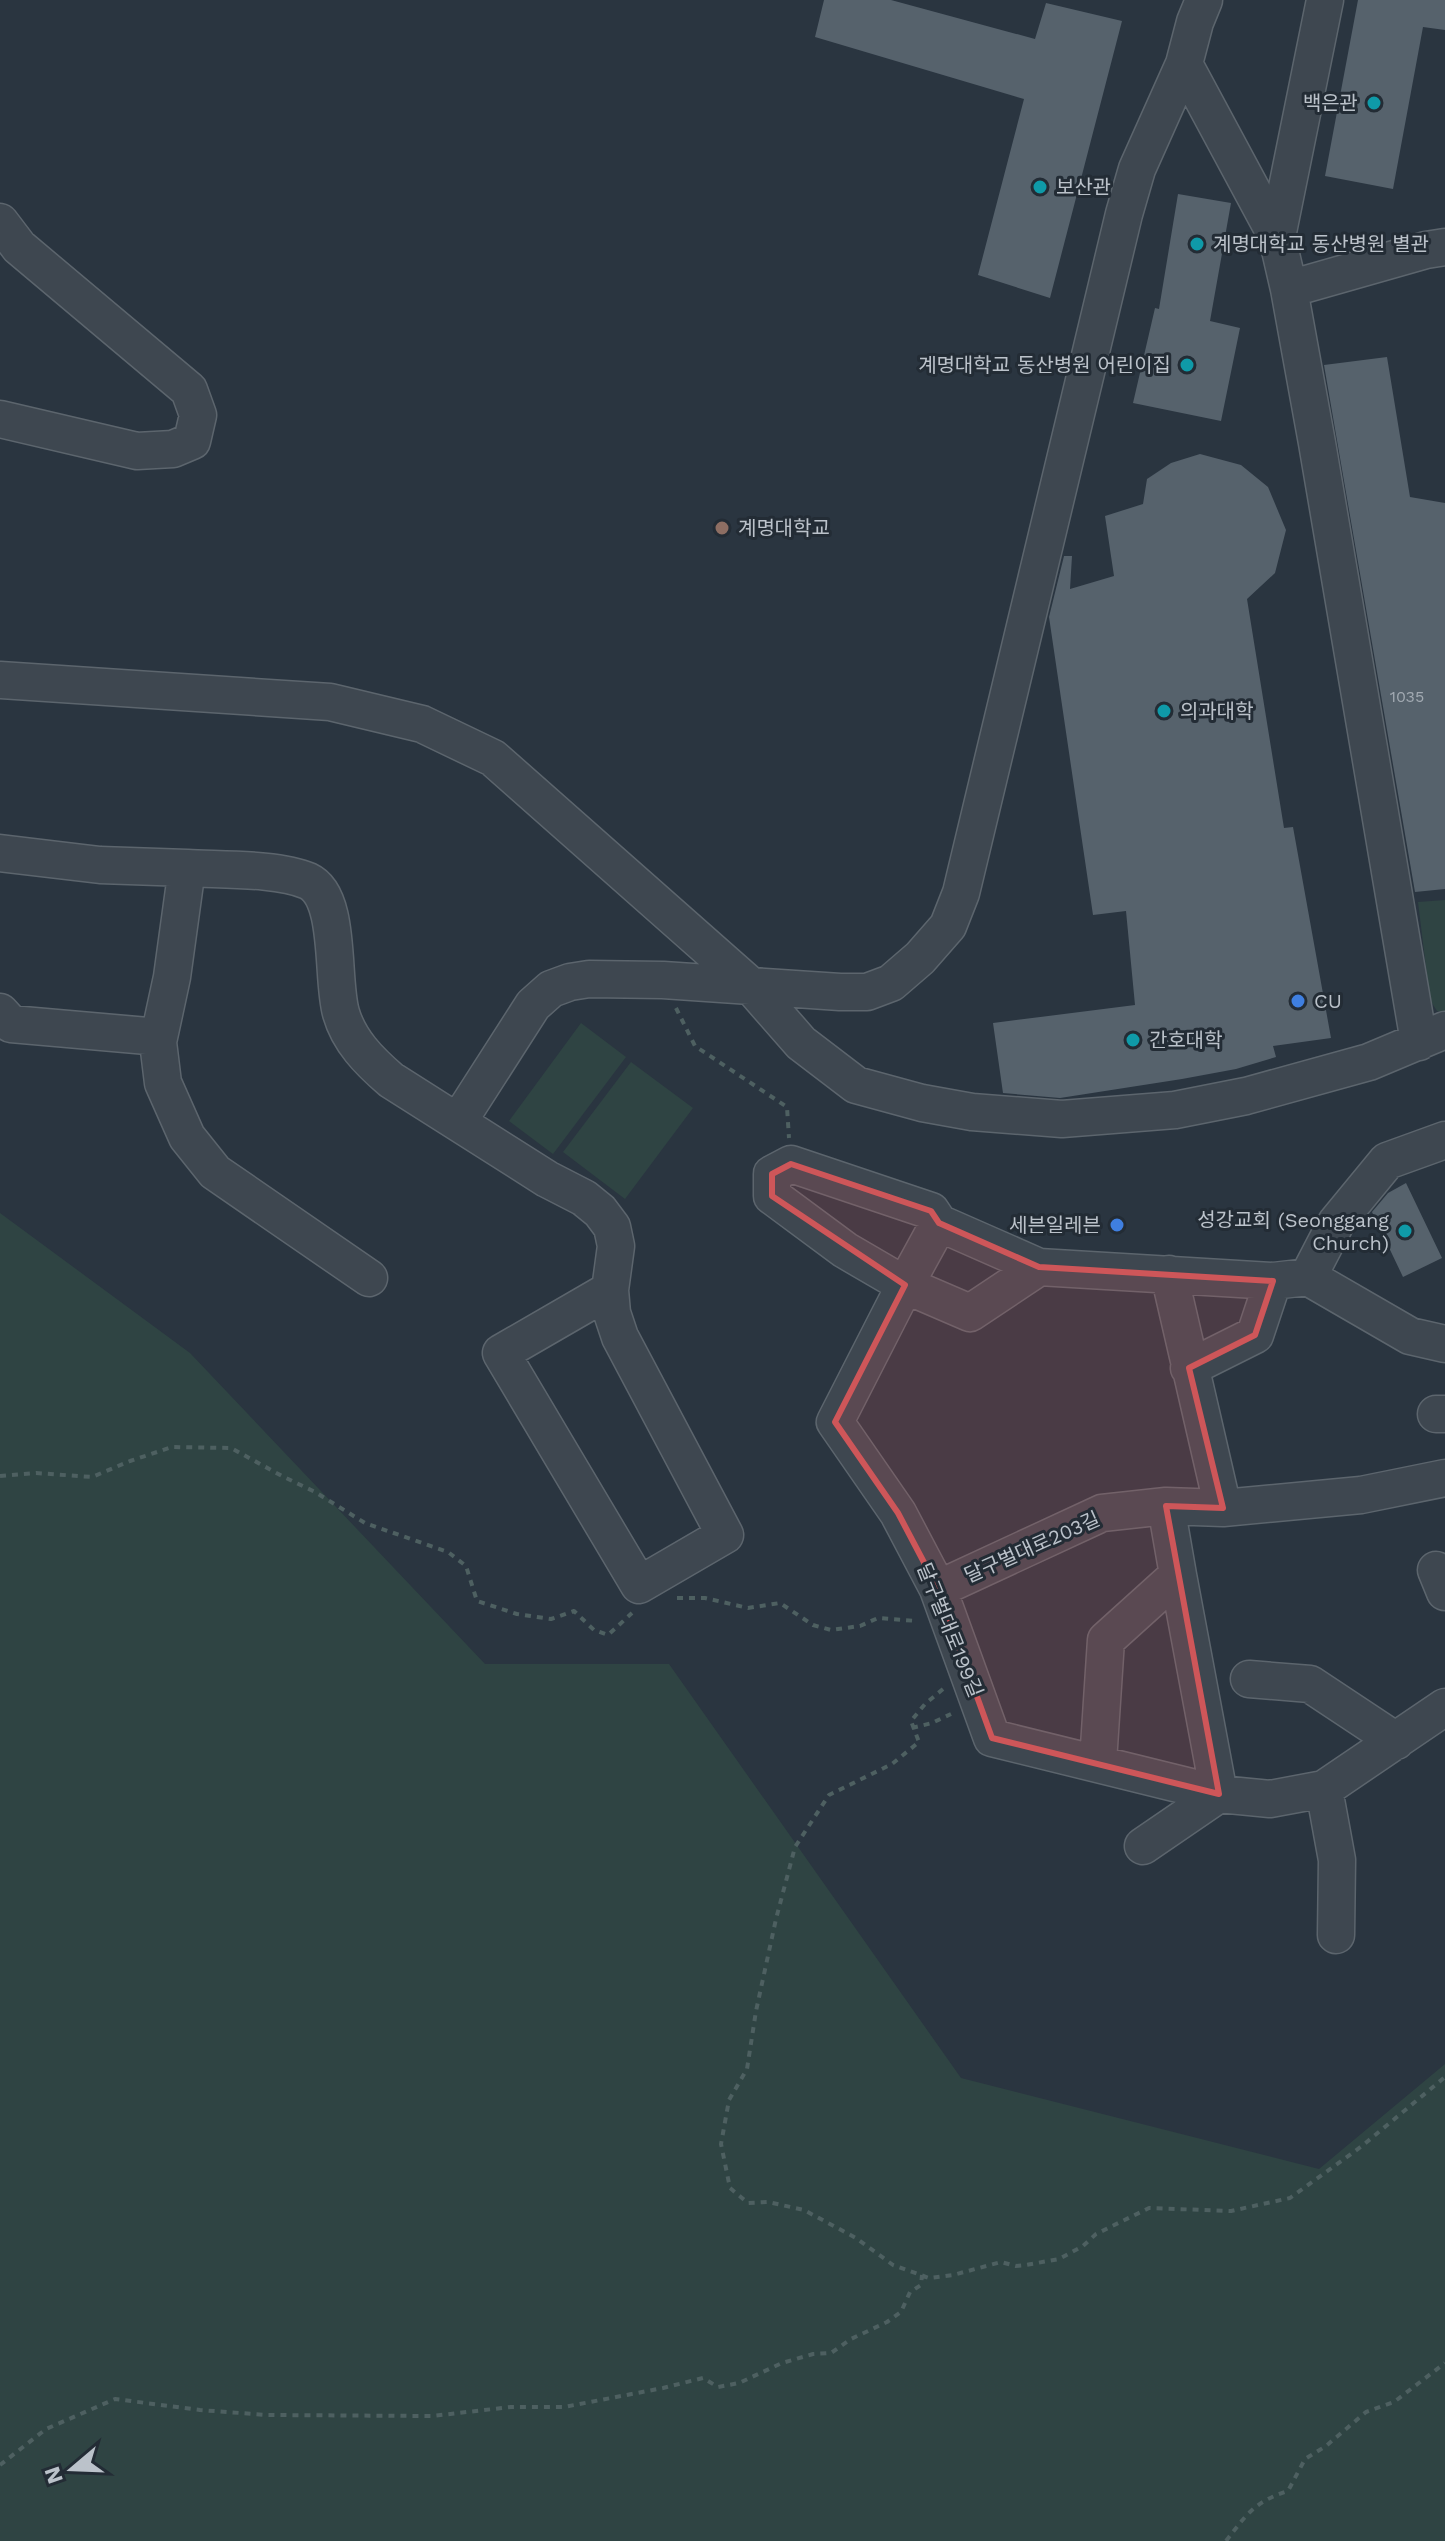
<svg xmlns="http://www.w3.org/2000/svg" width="1445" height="2541" viewBox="0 0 1445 2541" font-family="'Work Sans','Noto Sans KR',sans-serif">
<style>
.green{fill:#2f4443}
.building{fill:#56626c}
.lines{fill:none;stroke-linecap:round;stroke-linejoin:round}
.minor-casing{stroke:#5c656d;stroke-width:39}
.path{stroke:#4e6061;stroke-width:4;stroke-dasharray:6 6;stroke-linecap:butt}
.minor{stroke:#3e4750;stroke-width:36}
.marked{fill:#ce5659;fill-opacity:0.2;stroke:#ce5659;stroke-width:6;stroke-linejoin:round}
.culture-dot{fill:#0f9aa8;stroke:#232c35;stroke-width:3}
.education-dot{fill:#8d6e63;stroke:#232c35;stroke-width:3}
.shop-dot{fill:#3f7fe0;stroke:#232c35;stroke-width:3}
.labels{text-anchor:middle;stroke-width:6;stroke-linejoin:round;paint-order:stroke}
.number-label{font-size:16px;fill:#a2aab2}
.poi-label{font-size:20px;fill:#bbc2ca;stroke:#232c35;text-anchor:start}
.street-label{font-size:20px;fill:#bbc2ca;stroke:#232c35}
</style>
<rect width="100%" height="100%" fill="#2a3540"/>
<!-- green -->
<path class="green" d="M1445,900V1013L1437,1011L1430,1000L1418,902Z
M581,1023L626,1057L553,1154L509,1121Z
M631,1062L693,1108L625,1199L563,1152Z
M0,1213L190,1353L485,1664H669L961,2078L1319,2169L1445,2064V2541H0Z"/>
<!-- building -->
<path class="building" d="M824,0H891L1035,39L1046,3L1122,21L1050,298L978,275L1024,99L815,37Z
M1358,0H1445V30L1423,27L1393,189L1325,176Z
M1178,194L1231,203L1210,321L1240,328L1221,421L1133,403L1155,308L1159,309Z
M1387,357L1410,497L1445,503V889L1415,892L1324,365Z
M1200,454L1241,465L1268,487L1286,530L1275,573L1247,599L1284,828L1293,827L1331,1038L1273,1046L1276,1057L1236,1069L1182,1079L1060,1098L1003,1093L993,1023L1135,1005L1126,911L1093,915L1049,617L1064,556H1072L1070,589L1114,576L1105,516L1143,504L1147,479L1171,463Z
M1406,1183L1442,1258L1403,1277L1372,1212L1388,1193Z"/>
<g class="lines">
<!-- minor casing -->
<g class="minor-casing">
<path id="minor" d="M1184,64L1277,237L1289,289L1317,443L1419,1042
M0,222L19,247L189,390L198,415L192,441L173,449L137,451L0,419
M1277,237L1325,0
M1289,289L1426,250L1445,247
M0,680L330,702L422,724L493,758L752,987L801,1043L856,1085L922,1103L972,1112L1062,1119L1175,1110L1246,1096L1369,1062L1445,1030
M0,853L100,865L187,868L172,977L158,1042L163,1083L187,1137L215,1172L369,1278
M187,868C221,870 278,868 308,881C342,897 331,979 341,1013C349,1041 369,1061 391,1080L547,1179L584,1198L600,1211L612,1227L616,1246L610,1290L612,1313L620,1337L725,1535L639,1585L501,1353L610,1290
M0,1012L11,1024L159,1037
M458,1122L533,1005L551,989L570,982L589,979L663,980L840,992H867L891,983L920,958L948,926L961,893L1124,214L1137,169L1184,64L1195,22L1204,0
M939,1223L905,1285L835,1422L898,1513L938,1589L992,1738L1219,1794L1270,1799L1324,1789L1445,1707
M1039,1267L970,1313L905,1285L845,1250L772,1196V1174L791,1164L931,1211L939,1223L1039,1267L1273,1281L1308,1277L1410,1336L1445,1344
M1169,1274L1223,1508
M1308,1277L1336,1223L1387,1161L1445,1140
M1189,1368L1255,1335L1273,1281
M1436,1414H1445
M1436,1570L1445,1592
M938,1589L1102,1513L1166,1506L1223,1508L1361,1495L1445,1478
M1249,1679L1310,1684L1396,1741
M1098,1762L1106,1640L1178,1575L1166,1506
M1324,1789L1337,1860L1336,1935
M1143,1846L1219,1794L1178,1575"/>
</g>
<!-- path -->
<path class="path" d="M676,1008L695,1046L787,1107L789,1138
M0,1476L36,1473L92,1477L130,1461L172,1447L231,1448L282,1476L315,1492L365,1523L448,1552L466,1566L477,1601L517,1614L551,1619L574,1611L594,1630L608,1635L632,1613
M677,1598H705L748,1608L780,1603L813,1625L831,1630L860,1626L878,1618L917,1621
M943,1689L925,1704L911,1721L919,1742L892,1764L829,1795L795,1847L776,1919L756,2011L747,2069L729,2100L721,2144L730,2188L748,2203L768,2202L804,2210L856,2238L893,2265L929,2278L953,2275L1001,2262L1016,2266L1026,2265L1059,2259L1083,2246L1096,2234L1149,2208L1231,2211L1290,2198L1362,2146L1445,2077
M912,1728L932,1723L951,1714
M0,2465L46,2429L115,2399L200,2410L267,2415L432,2416L511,2407H564L663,2388L703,2378L718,2387L739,2383L782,2363L813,2354L831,2353L851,2339L887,2322L901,2312L910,2292L921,2285L922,2275
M1226,2541C1247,2514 1254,2502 1288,2491L1305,2459L1326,2446L1366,2412L1394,2402L1445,2363"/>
<!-- minor -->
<use href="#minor" class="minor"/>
</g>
<!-- marked area -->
<path class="marked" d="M791,1164L931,1211L939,1223L1039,1267L1273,1281L1255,1335L1189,1368L1223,1508L1166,1506L1219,1794L992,1738L938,1589L898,1513L835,1422L905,1285L772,1196V1174Z"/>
<!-- markers -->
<g class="culture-dot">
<circle cx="1374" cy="103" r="8"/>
<circle cx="1040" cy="187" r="8"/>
<circle cx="1197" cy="244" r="8"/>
<circle cx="1187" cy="365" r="8"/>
<circle cx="1164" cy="711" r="8"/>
<circle cx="1133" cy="1040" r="8"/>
<circle cx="1405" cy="1231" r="8"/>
</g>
<circle class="education-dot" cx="722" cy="528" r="8"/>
<g class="shop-dot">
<circle cx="1298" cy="1001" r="8"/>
<circle cx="1117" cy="1225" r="8"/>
</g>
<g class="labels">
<!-- number labels -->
<g class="number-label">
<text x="1407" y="702">1035</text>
</g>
<!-- poi labels -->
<g class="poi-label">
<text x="1358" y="110" text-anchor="end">백은관</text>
<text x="1056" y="194">보산관</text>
<text x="1213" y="251">계명대학교 동산병원 별관</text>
<text x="1171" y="372" text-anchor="end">계명대학교 동산병원 어린이집</text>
<text x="738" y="535">계명대학교</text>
<text x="1180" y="718">의과대학</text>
<text x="1314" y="1008">CU</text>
<text x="1149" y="1047">간호대학</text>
<text x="1389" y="1227" text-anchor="end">성강교회 (Seonggang<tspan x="1389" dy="23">Church)</tspan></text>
<text x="1101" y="1232" text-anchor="end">세븐일레븐</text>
</g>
<!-- street labels -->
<g class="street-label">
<text transform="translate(1032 1547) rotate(-24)" y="7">달구벌대로203길</text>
<text transform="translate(950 1630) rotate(68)" y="7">달구벌대로199길</text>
</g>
</g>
<!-- north arrow -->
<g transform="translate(72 2469) rotate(251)" stroke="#232c35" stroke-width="6" paint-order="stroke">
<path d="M0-6L14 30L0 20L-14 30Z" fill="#bbc2ca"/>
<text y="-12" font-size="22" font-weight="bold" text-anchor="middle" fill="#bbc2ca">N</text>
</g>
</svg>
